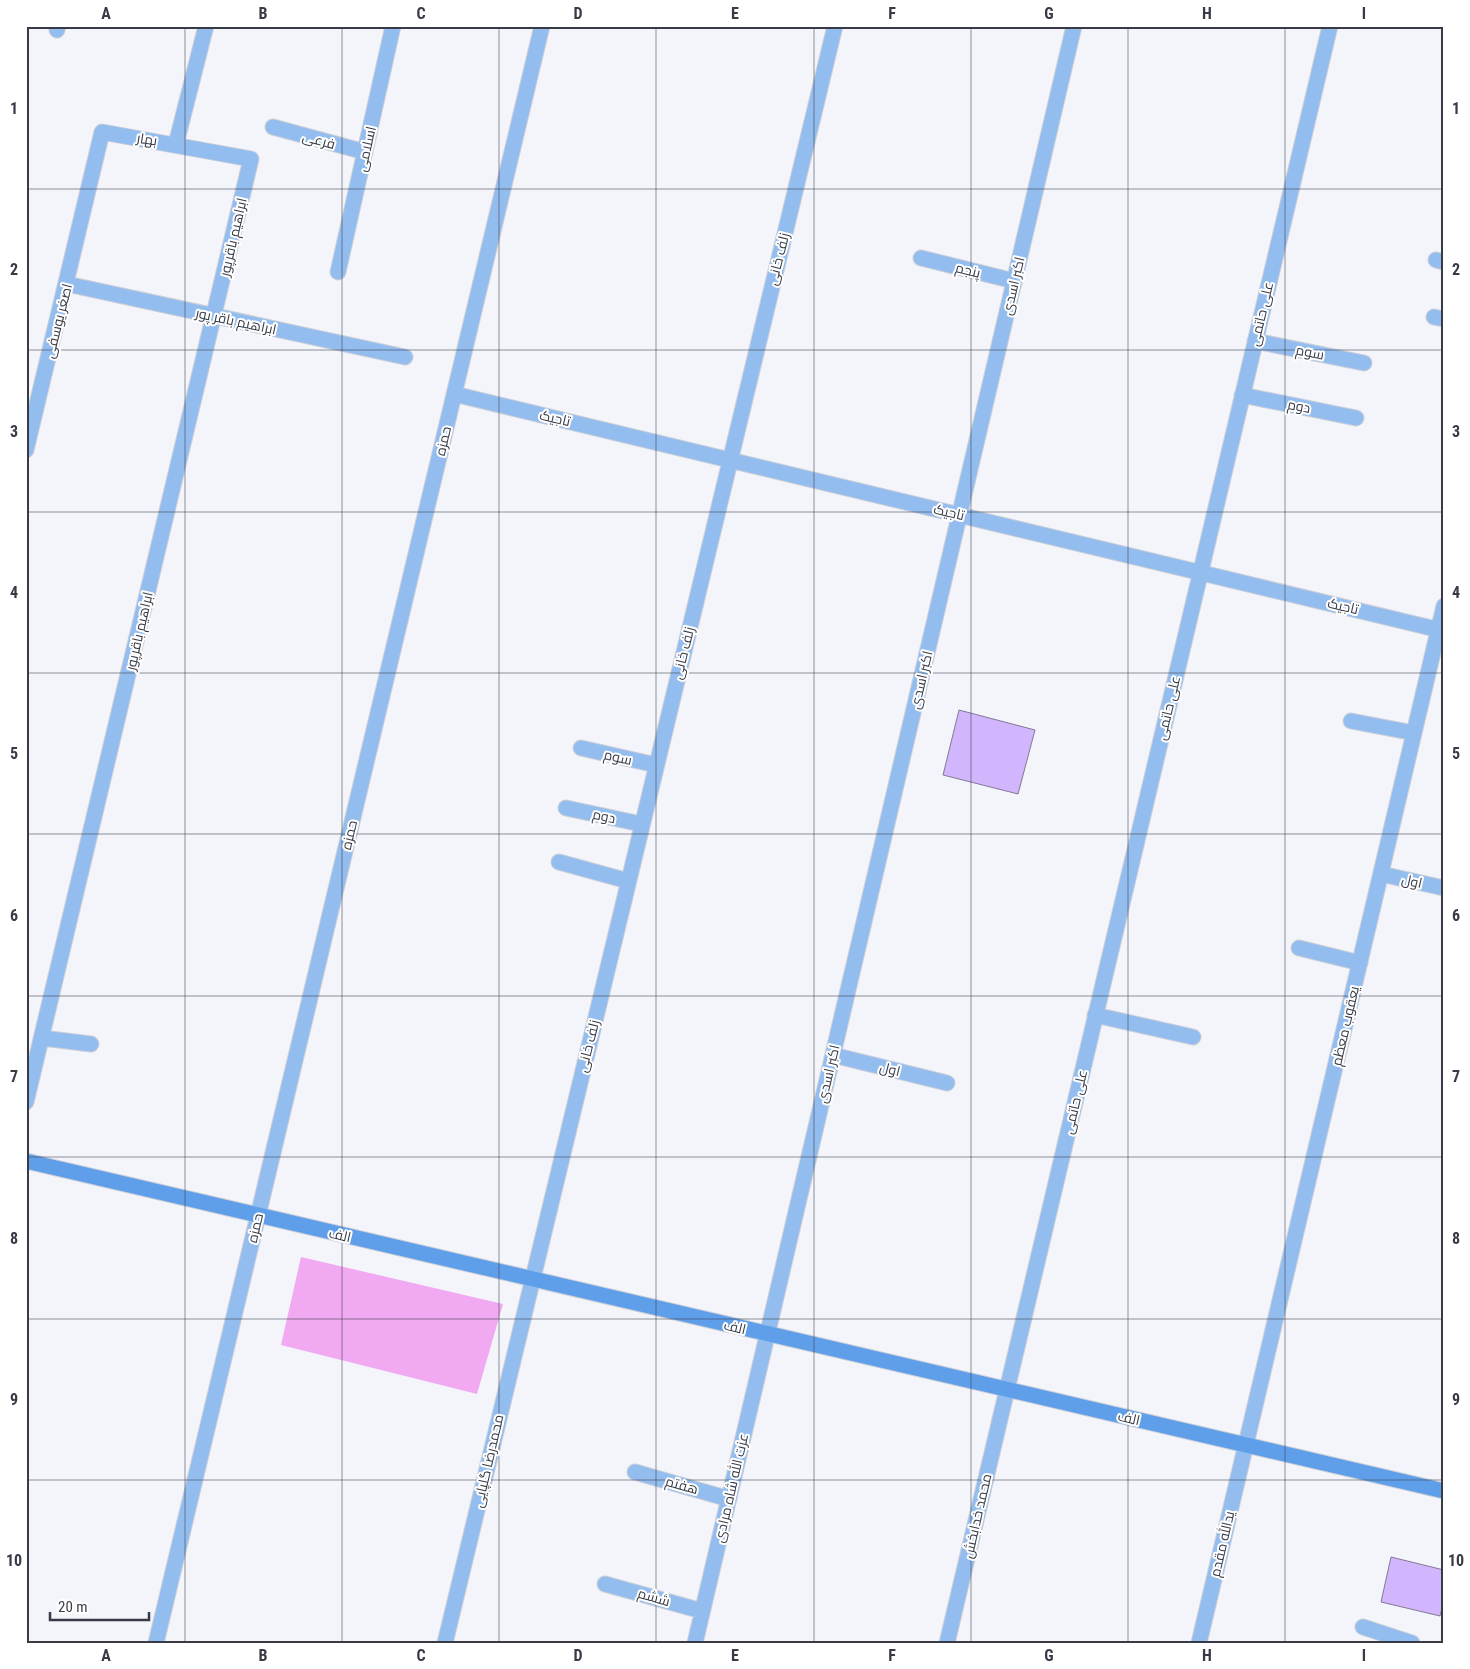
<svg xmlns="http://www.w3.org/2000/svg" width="1470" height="1669" viewBox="0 0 1470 1669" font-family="'Roboto Condensed',Cairo,sans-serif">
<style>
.green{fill:#f1a9f1}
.building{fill:#d1b5fd;stroke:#837993}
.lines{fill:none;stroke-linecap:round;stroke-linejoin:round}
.street-casing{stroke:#ced0d7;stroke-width:17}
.secondary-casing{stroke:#ced0d7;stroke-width:17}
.street{stroke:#93bdef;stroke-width:15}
.secondary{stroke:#5f9fea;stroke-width:15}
.grid{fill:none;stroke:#383a46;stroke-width:1;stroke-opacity:0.55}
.labels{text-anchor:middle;stroke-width:4;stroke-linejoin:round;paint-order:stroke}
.street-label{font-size:14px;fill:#383a46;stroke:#fff}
.neatline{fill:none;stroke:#383a46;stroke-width:2}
.grid-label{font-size:16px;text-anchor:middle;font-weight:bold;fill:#383a46}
</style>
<rect width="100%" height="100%" fill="#f4f5fb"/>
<!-- green -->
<path class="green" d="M301,1257L503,1304L477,1394L281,1345Z"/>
<!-- building -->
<path class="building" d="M959,710L1035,730L1018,794L943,775Z
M1391,1557L1444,1570V1600L1440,1616L1381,1602Z"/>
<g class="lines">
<!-- street casing -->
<g class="street-casing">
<path id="street" d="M57,30L58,26
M273,127L365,152
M176,144L206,26
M921,258L1014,281
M1436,260L1444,262
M338,272L393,26
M67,284L405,357
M1434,317L1444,319
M1255,341L1364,363
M454,394L1444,631
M1242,395L1356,418
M26,450L102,132L251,159L26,1102
M1351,721L1414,733
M581,748L656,765
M566,808L641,824
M559,862L628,881
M1381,874L1444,888
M1299,948L1360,963
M1095,1015L1193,1037
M42,1038L91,1044
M833,1055L947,1083
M635,1472L729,1499
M605,1584L702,1611
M1363,1627L1412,1643
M156,1643L542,26
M445,1643L835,26
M695,1643L1074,26
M947,1643L1330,26
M1199,1643L1444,606"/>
</g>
<!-- secondary casing -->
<g class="secondary-casing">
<path id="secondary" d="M26,1161L1444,1491"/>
</g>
<!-- street -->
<use href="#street" class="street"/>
<!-- secondary -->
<use href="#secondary" class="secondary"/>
</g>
<!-- grid -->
<path class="grid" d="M185,26V1643M342,26V1643M499,26V1643M656,26V1643M814,26V1643M971,26V1643M1128,26V1643M1285,26V1643M26,189H1444M26,350H1444M26,512H1444M26,673H1444M26,834H1444M26,996H1444M26,1157H1444M26,1319H1444M26,1480H1444"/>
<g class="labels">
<!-- street labels -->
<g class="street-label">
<text transform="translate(147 139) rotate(9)" y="5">بهار</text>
<text transform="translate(319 140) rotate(15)" y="5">فرعی</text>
<text transform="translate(366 149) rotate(-77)" y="5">اسلامی</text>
<text transform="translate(233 237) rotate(-77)" y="5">ابراهیم باقرپور</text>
<text transform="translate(778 259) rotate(-76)" y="5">زلف خانی</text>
<text transform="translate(968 270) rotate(14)" y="5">پنجم</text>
<text transform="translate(1013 286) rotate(-77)" y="5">اکبر اسدی</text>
<text transform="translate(1261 314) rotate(-77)" y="5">علی حاتمی</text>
<text transform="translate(58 321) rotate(-76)" y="5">اصغر یوسفی</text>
<text transform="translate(236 321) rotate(12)" y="5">ابراهیم باقر پور</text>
<text transform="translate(1310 352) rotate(11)" y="5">سوم</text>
<text transform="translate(1299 406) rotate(11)" y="5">دوم</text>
<text transform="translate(555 418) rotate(13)" y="5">تاجیک</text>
<text transform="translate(443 441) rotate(-77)" y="5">حمزه</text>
<text transform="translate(949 512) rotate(13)" y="5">تاجیک</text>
<text transform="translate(1343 606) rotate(13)" y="5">تاجیک</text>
<text transform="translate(139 631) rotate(-77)" y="5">ابراهیم باقرپور</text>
<text transform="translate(683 653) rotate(-76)" y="5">زلف خانی</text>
<text transform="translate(921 680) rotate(-77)" y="5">اکبر اسدی</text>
<text transform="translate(1168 708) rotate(-77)" y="5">علی حاتمی</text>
<text transform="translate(618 757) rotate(13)" y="5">سوم</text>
<text transform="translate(604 816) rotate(12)" y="5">دوم</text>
<text transform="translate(349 835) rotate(-77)" y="5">حمزه</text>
<text transform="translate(1412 881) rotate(13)" y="5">اول</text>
<text transform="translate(1345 1026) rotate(-77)" y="5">یعقوب معظم</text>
<text transform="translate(588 1046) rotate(-76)" y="5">زلف خانی</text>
<text transform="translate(890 1069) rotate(14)" y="5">اول</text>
<text transform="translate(828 1074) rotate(-77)" y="5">اکبر اسدی</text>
<text transform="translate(1075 1102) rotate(-77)" y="5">علی حاتمی</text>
<text transform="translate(255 1228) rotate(-77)" y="5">حمزه</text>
<text transform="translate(340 1235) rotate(13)" y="5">الف</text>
<text transform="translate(735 1327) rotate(13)" y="5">الف</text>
<text transform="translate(1129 1418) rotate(13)" y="5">الف</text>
<text transform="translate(488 1461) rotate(-77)" y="5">محمدرضا گلپایی</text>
<text transform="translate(682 1485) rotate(16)" y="5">هفتم</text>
<text transform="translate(731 1488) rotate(-77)" y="5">عزت الله شاه مرادی</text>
<text transform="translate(977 1516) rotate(-77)" y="5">محمد خدابخش</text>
<text transform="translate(1222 1544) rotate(-77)" y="5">یدالله مقدم</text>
<text transform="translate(654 1597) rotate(16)" y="5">ششم</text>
</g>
</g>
<!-- border -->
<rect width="1470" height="1669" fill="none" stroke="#ffffff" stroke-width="55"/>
<!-- scale -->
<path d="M50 1612v8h99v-8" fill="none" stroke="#383a46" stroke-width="2.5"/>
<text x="58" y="1612" font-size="15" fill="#383a46" stroke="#ffffff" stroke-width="4" paint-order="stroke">20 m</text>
<rect x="28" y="28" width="1414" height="1614" class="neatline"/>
<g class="grid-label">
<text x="106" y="19">A</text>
<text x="263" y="19">B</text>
<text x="421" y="19">C</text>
<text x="578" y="19">D</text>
<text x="735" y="19">E</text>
<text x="892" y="19">F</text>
<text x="1049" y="19">G</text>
<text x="1207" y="19">H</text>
<text x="1364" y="19">I</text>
<text x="14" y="114">1</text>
<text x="1456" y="114">1</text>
<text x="14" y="275">2</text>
<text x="1456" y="275">2</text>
<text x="14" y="437">3</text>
<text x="1456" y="437">3</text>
<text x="14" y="598">4</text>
<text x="1456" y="598">4</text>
<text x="14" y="759">5</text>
<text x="1456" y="759">5</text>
<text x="14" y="921">6</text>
<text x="1456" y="921">6</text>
<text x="14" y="1082">7</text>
<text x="1456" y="1082">7</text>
<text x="14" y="1244">8</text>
<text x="1456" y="1244">8</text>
<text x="14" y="1405">9</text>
<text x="1456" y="1405">9</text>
<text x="14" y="1566">10</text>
<text x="1456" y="1566">10</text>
<text x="106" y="1661">A</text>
<text x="263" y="1661">B</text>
<text x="421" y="1661">C</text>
<text x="578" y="1661">D</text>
<text x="735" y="1661">E</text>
<text x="892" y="1661">F</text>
<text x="1049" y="1661">G</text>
<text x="1207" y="1661">H</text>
<text x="1364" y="1661">I</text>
</g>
</svg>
